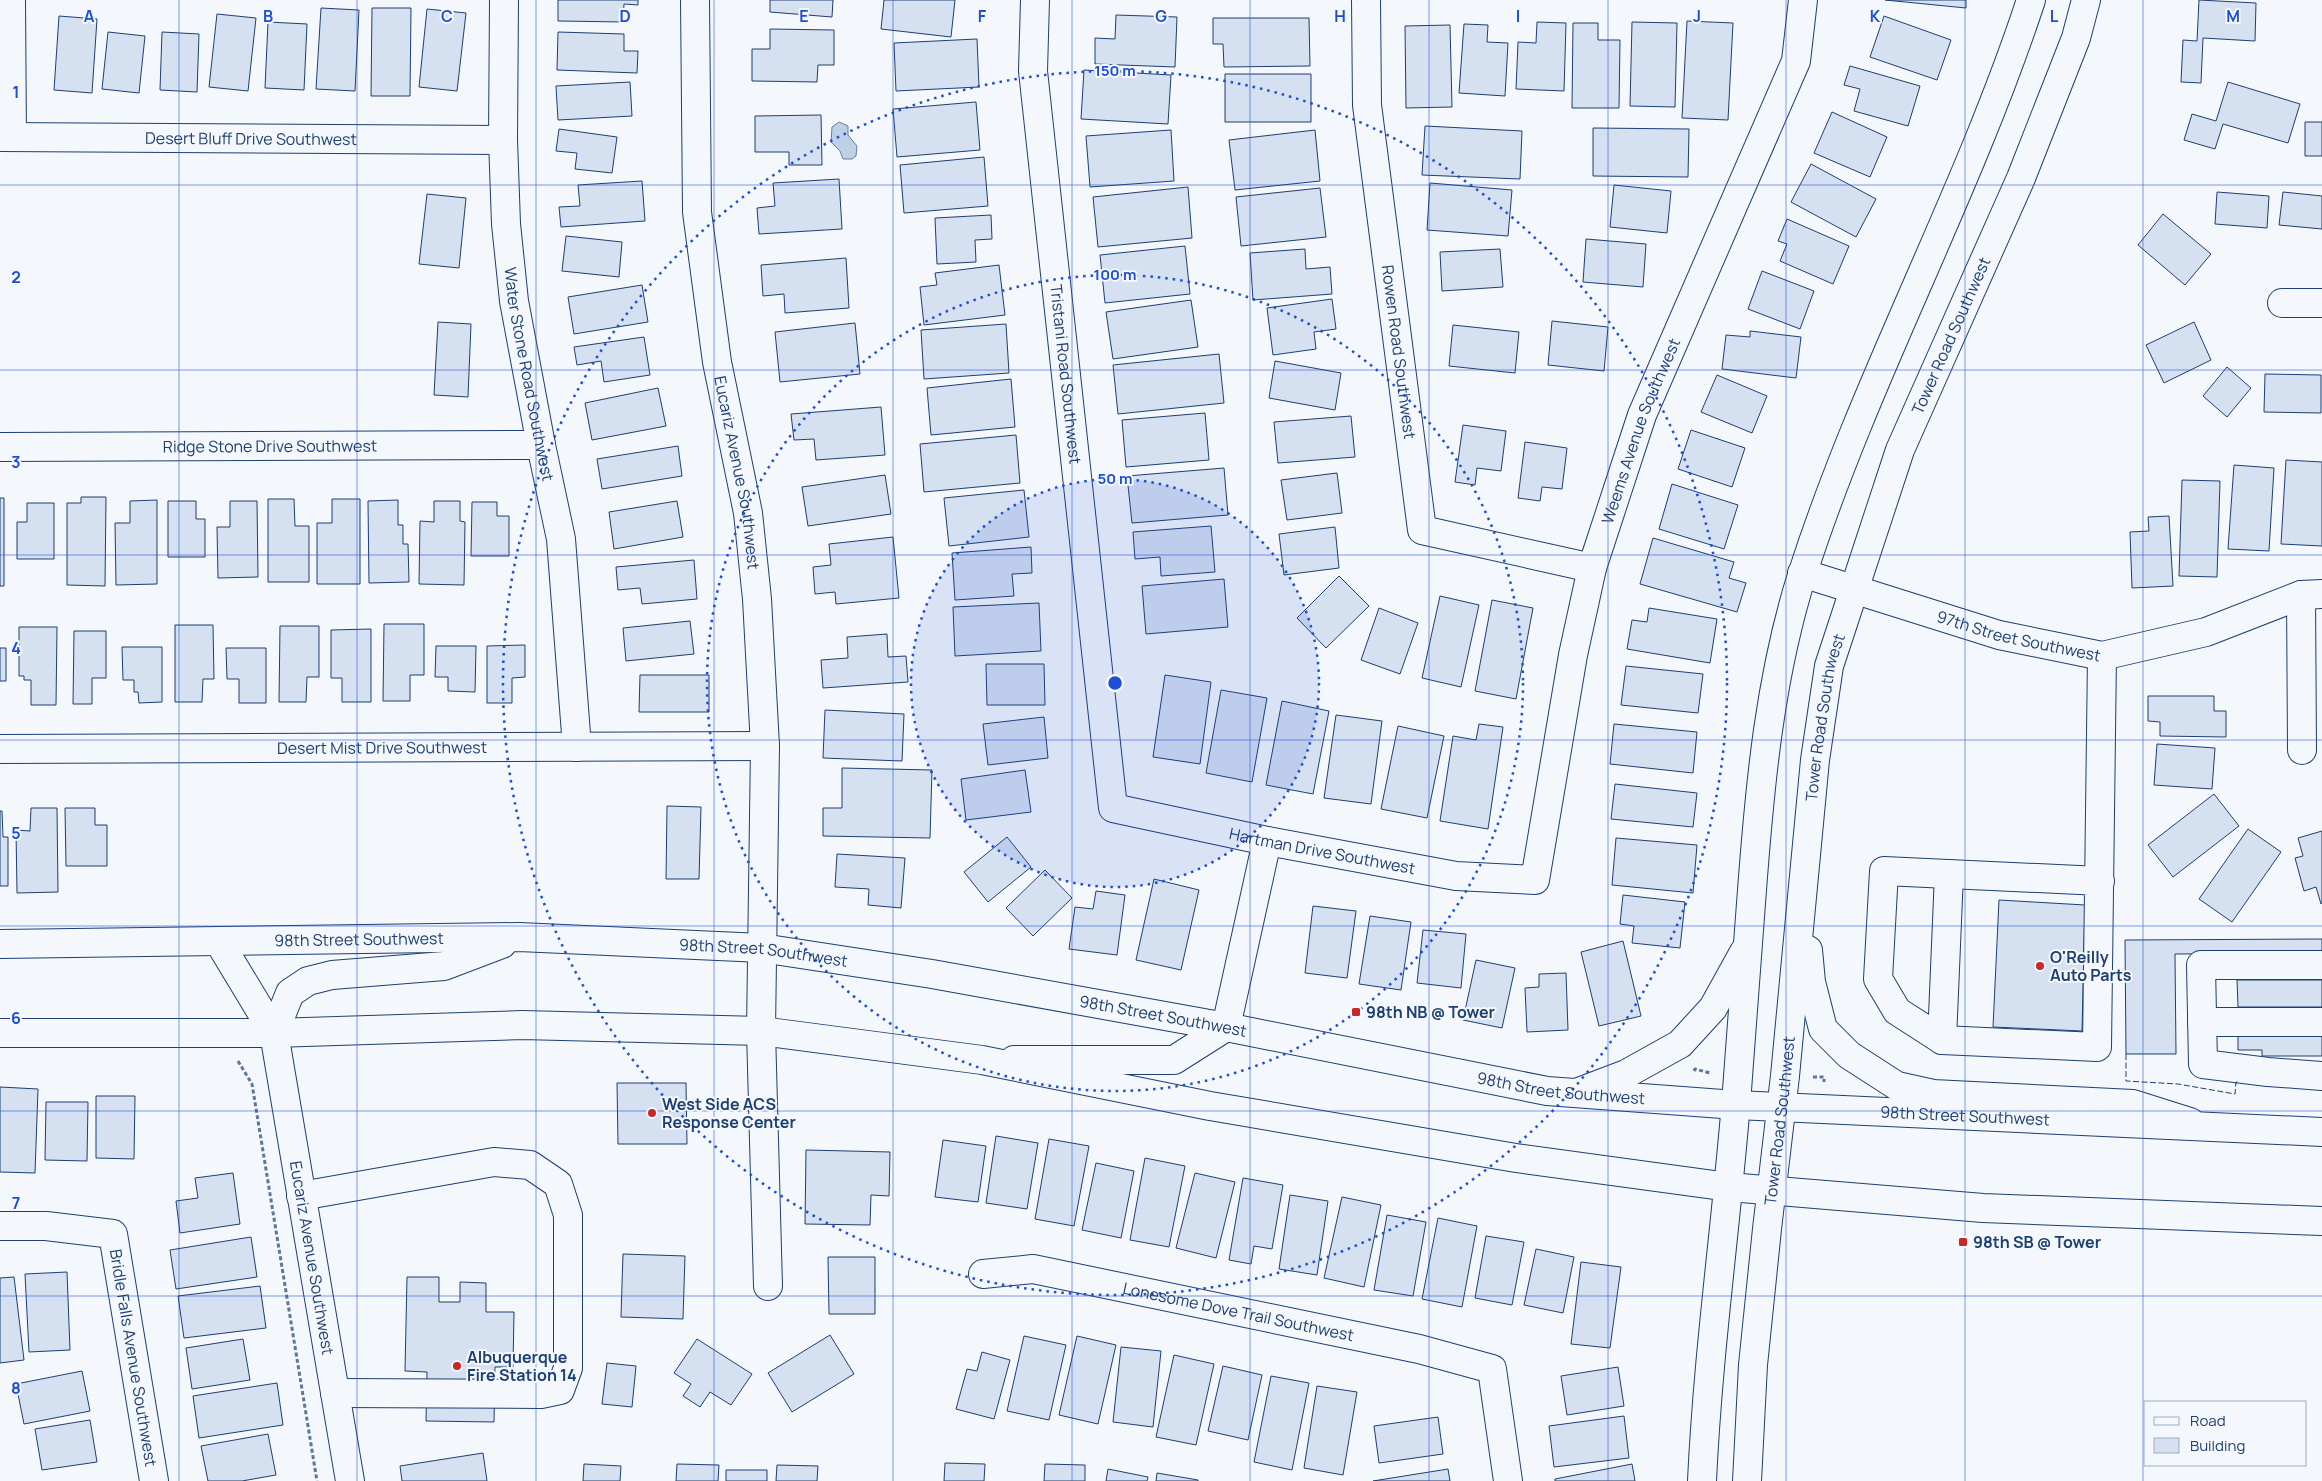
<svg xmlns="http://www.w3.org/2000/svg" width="2322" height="1481" viewBox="0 0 2322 1481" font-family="Manrope,sans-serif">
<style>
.water{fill:#bed0e5;stroke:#687fa3}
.building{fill:#d5e0f0;stroke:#1d3f73}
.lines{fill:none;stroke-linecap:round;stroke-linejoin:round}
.minor-casing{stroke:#1d3f73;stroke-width:30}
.major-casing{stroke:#1d3f73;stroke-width:30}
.path{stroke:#5e769c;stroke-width:3;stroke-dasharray:4 2.5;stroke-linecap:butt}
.minor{stroke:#f4f7fb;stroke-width:28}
.major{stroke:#f4f7fb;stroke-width:28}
.fence{stroke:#1d3f73;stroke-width:1;stroke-dasharray:6 2.5;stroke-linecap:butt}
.grid{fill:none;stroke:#1d4ed8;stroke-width:1;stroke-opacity:0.55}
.ring{fill:none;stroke:#1d4ed8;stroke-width:2.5;stroke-dasharray:2.5 5}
.poi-dot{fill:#c62828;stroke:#f4f7fb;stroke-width:2}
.labels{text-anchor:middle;stroke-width:4;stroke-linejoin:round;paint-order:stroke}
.street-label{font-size:16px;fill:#1d3f73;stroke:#f4f7fb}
.poi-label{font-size:16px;font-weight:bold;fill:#1d3f73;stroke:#f4f7fb;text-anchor:start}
.grid-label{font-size:16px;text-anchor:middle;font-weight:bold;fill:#1d4ed8;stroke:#f4f7fb;stroke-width:4;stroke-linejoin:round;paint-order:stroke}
.centre{fill:#1d4ed8;stroke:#f4f7fb;stroke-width:2.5}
.ring-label{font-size:15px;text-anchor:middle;font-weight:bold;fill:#1d4ed8;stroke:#f4f7fb;stroke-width:4;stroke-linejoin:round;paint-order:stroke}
</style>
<rect width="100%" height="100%" fill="#f4f7fb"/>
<!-- water -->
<path class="water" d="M839,122L848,126V135L857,146L856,156L852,159H843L840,151L831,142L832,127Z"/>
<!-- building -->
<path class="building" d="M558,0H638V5L624,4L623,22L558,21Z
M770,0H833L832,17L770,12Z
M884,0H955L951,37L881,29Z
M1885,0H1966V8Z
M2199,0L2256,3L2255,41L2203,38L2201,83L2181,82L2183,40L2197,41Z
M321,8L359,10L355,91L316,89Z
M372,8H411L410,96H371Z
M427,9L466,13L457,91L419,87Z
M217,14L256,18L248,91L209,87Z
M1116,15L1177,17L1175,67L1095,64V38L1115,39Z
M59,16L97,19L92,93L54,90Z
M1884,16L1951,40L1937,80L1870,57Z
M1213,18H1309L1310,66L1224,67L1223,44H1213Z
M1687,21L1733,23L1728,120L1682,118Z
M268,22L307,24L304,90L265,88Z
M1537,22L1566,23L1564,91L1516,89L1518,42L1536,43Z
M1632,22L1677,23L1675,107L1630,106Z
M1573,23H1598V40H1620L1619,108H1572Z
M1464,24L1488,25L1487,42L1508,43L1505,96L1459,93Z
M1450,25L1452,107L1406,108L1405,26Z
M770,29L834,30V65H818L817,82L752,81V49H770Z
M108,32L145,36L139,93L102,89Z
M162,32L199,34L197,92L160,90Z
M558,32L624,34V51H638L637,73L557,70Z
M977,39L979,87L896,91L894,43Z
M1850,66L1920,86L1908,126L1854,111L1860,89L1844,85Z
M1084,70L1171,75L1168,124L1081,119Z
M1225,74H1311V122H1225Z
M630,82L632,116L558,120L556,86Z
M2228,82L2300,104L2288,143L2223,124L2215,149L2184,140L2192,114L2216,121Z
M976,102L980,150L897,157L893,109Z
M1832,112L1887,137L1870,177L1814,153Z
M821,115L822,165H789V152H755V116Z
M2305,122H2322V156H2305Z
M1425,126L1522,131L1520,179L1422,175Z
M1593,128L1689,129L1688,177L1593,176Z
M559,129L617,137L612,173L575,169L577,153L556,151Z
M1171,130L1174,181L1090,187L1086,136Z
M1315,130L1320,181L1235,190L1229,140Z
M984,157L988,206L904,213L900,165Z
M1811,164L1876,199L1856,237L1791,202Z
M839,179L842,229L759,234L757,208L775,206L773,183Z
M642,181L645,221L561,227L559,207L580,206L578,185Z
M1430,183L1512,190L1508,236L1427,230Z
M1614,185L1671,191L1667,233L1610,227Z
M1188,187L1192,238L1098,247L1093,197Z
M1320,188L1326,237L1241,246L1236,197Z
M2217,192L2269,196L2267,228L2215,224Z
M2283,192L2322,196V229L2279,225Z
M427,194L466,198L459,268L419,264Z
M2163,214L2211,254L2185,285L2138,245Z
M991,215L992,239L975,240L976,262L937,264L935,218Z
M1787,219L1849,246L1833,284L1780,261L1787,244L1778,241Z
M566,236L622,242L619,277L562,271Z
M1586,239L1646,244L1643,287L1583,282Z
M1185,246L1190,294L1105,303L1100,255Z
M1305,249L1306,269L1330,267L1332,294L1253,300L1250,253Z
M1500,249L1503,287L1442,291L1440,252Z
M846,258L849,308L785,313L784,294L763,296L761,265Z
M999,265L1005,315L924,325L920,287L937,285L935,273Z
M1762,271L1814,291L1800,329L1748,309Z
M642,285L648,322L574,334L568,297Z
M1332,299L1336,329L1314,332L1316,349L1273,355L1267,308Z
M1191,300L1198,347L1113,359L1106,312Z
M1552,321L1608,327L1604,371L1548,365Z
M438,322L471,324L468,397L434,395Z
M2194,322L2211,360L2164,383L2146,345Z
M855,323L860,374L780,382L775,332Z
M1006,324L1009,373L924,379L921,330Z
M1453,325L1519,332L1515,373L1449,366Z
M1750,331L1801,337L1796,378L1722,369L1726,335L1750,337Z
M644,337L650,375L604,382L601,361L577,365L574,347Z
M1219,354L1224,403L1118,414L1113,365Z
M1275,361L1341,373L1335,410L1269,398Z
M2227,367L2251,388L2227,417L2203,396Z
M2265,374L2321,375V413L2264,412Z
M1717,375L1767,396L1752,433L1701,412Z
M1011,379L1015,427L931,435L927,388Z
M658,388L666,426L592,440L585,403Z
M881,407L885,455L816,460L814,439L794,440L791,414Z
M1205,413L1209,460L1126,467L1122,420Z
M1351,416L1355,457L1278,463L1274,422Z
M1463,425L1506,431L1501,471L1477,468L1475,485L1455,482Z
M1691,430L1745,448L1732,487L1678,469Z
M1016,435L1020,483L924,492L920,444Z
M1525,442L1567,448L1562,489L1542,487L1540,501L1518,498Z
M678,446L682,476L602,489L597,459Z
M2286,460L2322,462V546L2281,544Z
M2234,465L2274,468L2269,551L2228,549Z
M1224,468L1228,515L1132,523L1127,476Z
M1337,473L1342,513L1287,520L1281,480Z
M885,475L891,514L808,526L802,487Z
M2182,480L2220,481L2217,577L2179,576Z
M1672,484L1738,505L1724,549L1659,529Z
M1024,490L1029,537L949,546L944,498Z
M81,497H106L105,586L67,585V503H81Z
M0,498H4V586H0Z
M268,499H294L295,526H309V582H268Z
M332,499H360V584H317V523H332Z
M157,500V584L116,585L115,523H130V501Z
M398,500V525H403V544H408L409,582L369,583L368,501Z
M168,501H196V519H205V557H168Z
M230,501H257L258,577L218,578L217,527H230Z
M434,501H460V521L465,522L464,585L419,584L420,521L434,522Z
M677,501L683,537L614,549L609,512Z
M472,502H497V516H509V556H471Z
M27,503H54V559H17V522H27Z
M2169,516L2173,586L2132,588L2130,532L2149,531L2148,517Z
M1211,526L1215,572L1161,576L1160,557L1135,559L1133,532Z
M1335,527L1339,568L1284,575L1279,534Z
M893,537L899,598L836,604L835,592L815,594L813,567L831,565L829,544Z
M1653,538L1734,562L1729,578L1746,583L1737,612L1640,584Z
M1031,547L1032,573L1012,574L1014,596L955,600L952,553Z
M694,560L697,599L642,604L640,588L618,590L616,567Z
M1339,576L1369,606L1326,648L1297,618Z
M1224,579L1228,627L1146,634L1142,586Z
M1440,596L1479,605L1461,687L1422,678Z
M1492,600L1533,608L1516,699L1475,691Z
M1039,603L1041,651L955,656L953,607Z
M1379,608L1418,623L1400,674L1361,660Z
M1649,608L1717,619L1710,663L1627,649L1632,620L1647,622Z
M690,621L694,654L626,661L623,628Z
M384,624H424V675H410V701H383Z
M175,625H213L214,679H203L202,702H175Z
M280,626H319V677H307L306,702H279Z
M19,627H57L56,705H31V680H24V676H19Z
M371,629V702H342V678H331V630Z
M74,631H106V678H92V704H73Z
M887,634L888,657L906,656L908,682L823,688L821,660L848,658L847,637Z
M525,645V677L512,678V703H487V646Z
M436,646H476L475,692L448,691V677H435Z
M122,647H162V702L139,703L138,692H134V680H123Z
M0,648H6V681H0Z
M226,648H266V703H239V679H227Z
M986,664H1044L1045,705H987Z
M1626,666L1703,674L1698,713L1621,705Z
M640,675H709V712H639Z
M1165,675L1211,682L1200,764L1153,757Z
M1221,690L1267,698L1252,782L1206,773Z
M2148,696H2214V711H2226V737L2160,736V722L2148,721Z
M1282,701L1329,711L1313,794L1266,785Z
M825,710L904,714L902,761L823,758Z
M1336,715L1382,721L1371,804L1324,798Z
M1044,717L1048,758L988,765L983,724Z
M1479,724L1503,727L1488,829L1440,821L1453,736L1476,740Z
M1614,724L1697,732L1693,773L1610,764Z
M1398,726L1444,736L1427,818L1381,809Z
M2157,744L2215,748L2212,789L2154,785Z
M842,768L932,770L930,838L823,836V808H842Z
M1025,770L1031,812L966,820L961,779Z
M1615,784L1697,793L1693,827L1611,819Z
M2214,794L2239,826L2173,877L2148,845Z
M667,806L701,807L699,879H666Z
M31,808H57L58,892L17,893L16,830L30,831Z
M65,808H95V825H107V866H66Z
M0,811H2L3,837H8V886H0Z
M2248,829L2281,852L2232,922L2199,899Z
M2322,831V903L2321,904L2316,887L2304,891L2295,858L2303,856L2298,838Z
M1007,837L1031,867L988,902L964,872Z
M1616,838L1697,845L1693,893L1612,885Z
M837,854L905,858L901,908L868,905L869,889L835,887Z
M1045,870L1072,898L1033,936L1006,908Z
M1154,879L1199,890L1181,970L1136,960Z
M1096,891L1125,895L1117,955L1069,949L1075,907L1093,909Z
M1623,895L1685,902L1680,948L1632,943L1634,926L1620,924Z
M1999,900L2085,905L2082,1031L1993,1027Z
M1313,906L1356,911L1347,978L1305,973Z
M1370,916L1411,922L1401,990L1359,984Z
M1423,930L1466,934L1461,988L1417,983Z
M2322,939V953L2175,954L2176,1054H2126L2125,940Z
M1623,941L1641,1016L1599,1026L1581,952Z
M1476,960L1515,968L1502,1028L1463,1020Z
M1566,973L1568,1030L1527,1032L1525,988L1539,987V974Z
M2237,980H2322V1007H2238Z
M2322,1035V1056H2262V1050H2238V1036Z
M617,1083H686L687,1144H618Z
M0,1087L38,1089L35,1173L0,1172Z
M96,1096H135L134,1159L96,1158Z
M46,1102H88L87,1161L45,1160Z
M996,1136L1038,1143L1027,1209L986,1203Z
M1049,1139L1089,1146L1074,1226L1035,1219Z
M943,1140L986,1146L978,1202L935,1197Z
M806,1150L890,1152L889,1196L871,1195L870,1225L805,1224Z
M1145,1158L1185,1166L1169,1247L1130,1240Z
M1096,1163L1134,1171L1121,1238L1082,1230Z
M233,1173L240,1224L180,1233L176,1201L198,1198L195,1178Z
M1195,1173L1235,1182L1216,1258L1176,1248Z
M1243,1178L1283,1185L1272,1249L1254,1246L1251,1264L1229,1260Z
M1290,1195L1328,1201L1317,1275L1279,1269Z
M1342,1197L1381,1205L1364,1287L1324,1278Z
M1387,1215L1426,1222L1413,1296L1374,1290Z
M1438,1218L1477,1226L1462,1307L1422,1299Z
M1486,1236L1524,1242L1512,1305L1475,1298Z
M251,1237L257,1277L176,1289L170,1250Z
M1536,1249L1574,1257L1563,1313L1524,1305Z
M623,1254L685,1256L683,1319L621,1317Z
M828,1257H875V1314H829Z
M1581,1262L1621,1267L1610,1348L1571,1344Z
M67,1272L70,1350L29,1352L25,1274Z
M14,1277L24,1360L0,1363V1278Z
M407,1277H439V1302H460V1282L486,1283V1312H514L513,1367H495L494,1422L426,1421L427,1372L405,1371Z
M260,1286L266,1328L184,1338L178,1296Z
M830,1335L854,1374L792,1412L768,1373Z
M1024,1336L1066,1345L1049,1420L1007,1411Z
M1077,1336L1116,1345L1098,1424L1059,1415Z
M243,1339L250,1380L192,1389L186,1348Z
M697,1339L752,1374L731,1405L710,1392L700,1407L683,1396L691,1384L674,1373Z
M1121,1347L1161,1351L1153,1427L1113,1422Z
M982,1352L1010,1360L994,1419L956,1409L967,1369L977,1371Z
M1174,1355L1214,1364L1196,1445L1156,1437Z
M607,1363L636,1366L632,1407L602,1404Z
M1223,1366L1262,1375L1248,1440L1208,1431Z
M1618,1367L1624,1406L1567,1415L1561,1376Z
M82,1371L90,1411L24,1424L16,1384Z
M1271,1376L1309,1383L1292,1470L1254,1462Z
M277,1383L283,1425L199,1438L193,1396Z
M1317,1386L1357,1392L1343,1475L1304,1468Z
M1624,1416L1629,1458L1554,1467L1549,1426Z
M1438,1417L1443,1454L1379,1463L1374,1426Z
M90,1420L97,1462L42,1470L35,1429Z
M268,1434L276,1475L242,1481H208L201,1446Z
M483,1453L487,1481H402L400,1466Z
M945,1463L985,1464L984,1481H944Z
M584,1464L621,1466L620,1481H583Z
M677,1464L719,1465L718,1481H676Z
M1045,1464L1085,1465V1481H1044Z
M1632,1464L1635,1481H1555V1479Z
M777,1465L818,1466L817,1481H776Z
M1108,1469L1148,1477L1147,1481H1106Z
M1448,1469L1450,1481H1373Z
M726,1470H767V1481H726Z
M1157,1473L1198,1480V1481H1156Z"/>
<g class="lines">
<!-- minor casing -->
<g class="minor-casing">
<g id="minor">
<path d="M11,0L12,137"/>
<path id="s1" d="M504,0L503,140L506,224L514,301L541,445L561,539L577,747"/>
<path id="s2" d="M695,0L697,212L717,362L748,513L757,599L765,746L761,1031L768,1286"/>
<path id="s3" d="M1035,0L1033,71L1113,808L1267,841L1456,876L1535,880L1573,655L1592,568L1642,415L1796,61L1803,0"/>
<path id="s4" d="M1366,0L1367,105L1422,530L1592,568"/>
<path id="s5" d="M0,137L503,140"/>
<path d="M2282,303H2322"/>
<path id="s6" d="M0,447L541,445"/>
<path id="s7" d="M1802,573L1999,635L2102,656L2206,632L2301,595L2322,594"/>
<path d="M2301,595L2302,750"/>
<path id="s8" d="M0,749L765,746"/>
<path d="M2100,881L1884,871L1878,979L1897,1011L1942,1040L2097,1047L2102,656"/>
<path d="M1808,950L1811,982L1823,1029L1849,1055L1897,1086L1933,1094L2133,1104L2190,1122"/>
<path d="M2322,965H2201L2203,1064L2268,1072L2322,1076"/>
<path d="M2202,1022H2322"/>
<path id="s9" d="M274,1033L350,1481"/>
<path d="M1942,1040L1949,874"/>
<path d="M1014,1060H1174L1226,1027L1267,841"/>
<path d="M1576,1093L1626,1074L1680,1044L1713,1008L1744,952"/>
<path d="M301,1196L494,1162L530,1165L558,1184L568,1215V1368L560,1390L541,1394L335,1393"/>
<path id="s10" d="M0,1226H46L113,1234L154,1481"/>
<path id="s11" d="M983,1274L1033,1269L1419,1349L1492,1369L1508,1481"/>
<path d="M1702,1481C1708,1350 1727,1220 1737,1090C1742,1023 1747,957 1752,890C1760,783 1770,675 1803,572C1866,377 1967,195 2031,0"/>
<path id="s12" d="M1747,1481L1753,1365L1767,1229L1785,1076L1815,760L1829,666L1900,450L2021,178L2076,38L2086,0"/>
</g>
</g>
<!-- major casing -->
<g class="major-casing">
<g id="major">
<path d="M219,942L274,1033"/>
<path id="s13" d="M0,944L519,937L762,948L932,974L1226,1027L1547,1091L1736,1105L2322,1132"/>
<path d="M0,1033H274L522,1025L761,1031L982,1060L1210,1106L1516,1158L1729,1187L1983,1208L2322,1221"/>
<path d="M274,1033L290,993L308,981L332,975L444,966L502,944"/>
</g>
</g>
<!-- path -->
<path class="path" d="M238,1061L252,1084L317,1481
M1694,1071L1695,1069L1710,1073
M1813,1077H1824V1082"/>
<!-- minor -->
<use href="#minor" class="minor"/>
<!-- major -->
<use href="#major" class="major"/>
<!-- fence -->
<path class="fence" d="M2126,1054V1081L2178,1084L2235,1094L2236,1082H2240"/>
</g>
<!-- grid -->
<path class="grid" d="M179,0V1481M357,0V1481M536,0V1481M714,0V1481M893,0V1481M1072,0V1481M1250,0V1481M1429,0V1481M1608,0V1481M1786,0V1481M1965,0V1481M2143,0V1481M0,185H2322M0,370H2322M0,555H2322M0,740H2322M0,926H2322M0,1111H2322M0,1296H2322"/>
<!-- distance rings -->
<circle cx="1115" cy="683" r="204" fill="#1d4ed8" fill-opacity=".12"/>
<g class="ring">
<circle cx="1115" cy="683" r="204"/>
<circle cx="1115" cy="683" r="408"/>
<circle cx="1115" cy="683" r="612"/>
</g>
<!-- markers -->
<g class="poi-dot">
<circle cx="2040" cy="966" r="5"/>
<rect x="1351" y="1007" width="10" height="10" rx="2.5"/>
<circle cx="652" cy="1113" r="5"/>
<rect x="1958" y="1237" width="10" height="10" rx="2.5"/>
<circle cx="457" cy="1366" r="5"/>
</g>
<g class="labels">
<!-- street labels -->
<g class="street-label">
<text dy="6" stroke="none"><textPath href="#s5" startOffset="251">Desert Bluff Drive Southwest</textPath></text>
<text dy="6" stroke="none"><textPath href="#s12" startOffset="1172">Tower Road Southwest</textPath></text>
<text dy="6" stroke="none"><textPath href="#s4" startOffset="354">Rowen Road Southwest</textPath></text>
<text dy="6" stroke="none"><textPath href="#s1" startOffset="376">Water Stone Road Southwest</textPath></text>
<text dy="6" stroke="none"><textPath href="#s3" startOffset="376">Tristani Road Southwest</textPath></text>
<text dy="6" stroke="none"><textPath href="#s3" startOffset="1704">Weems Avenue Southwest</textPath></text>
<text dy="6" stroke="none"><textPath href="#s6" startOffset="270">Ridge Stone Drive Southwest</textPath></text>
<text dy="6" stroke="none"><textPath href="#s2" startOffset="476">Eucariz Avenue Southwest</textPath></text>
<text dy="6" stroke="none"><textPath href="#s7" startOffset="226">97th Street Southwest</textPath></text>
<text dy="6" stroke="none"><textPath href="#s12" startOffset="768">Tower Road Southwest</textPath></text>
<text dy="6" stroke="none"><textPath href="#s8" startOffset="382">Desert Mist Drive Southwest</textPath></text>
<text dy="6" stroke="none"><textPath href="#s3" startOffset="1026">Hartman Drive Southwest</textPath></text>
<text dy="6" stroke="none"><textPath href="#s13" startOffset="359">98th Street Southwest</textPath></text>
<text dy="6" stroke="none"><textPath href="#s13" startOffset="764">98th Street Southwest</textPath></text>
<text dy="6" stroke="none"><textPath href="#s13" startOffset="1169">98th Street Southwest</textPath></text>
<text dy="6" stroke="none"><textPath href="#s13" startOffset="1574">98th Street Southwest</textPath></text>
<text dy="6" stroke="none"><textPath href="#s13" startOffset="1979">98th Street Southwest</textPath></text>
<text dy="6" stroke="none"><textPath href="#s12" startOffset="362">Tower Road Southwest</textPath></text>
<text dy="6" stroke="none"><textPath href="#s9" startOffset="228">Eucariz Avenue Southwest</textPath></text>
<text dy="6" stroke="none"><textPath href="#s11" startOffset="260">Lonesome Dove Trail Southwest</textPath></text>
<text dy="6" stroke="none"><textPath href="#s10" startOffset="239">Bridle Falls Avenue Southwest</textPath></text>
</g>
<!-- poi labels -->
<g class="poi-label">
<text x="2050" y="963">O'Reilly<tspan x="2050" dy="18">Auto Parts</tspan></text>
<text x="1366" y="1018">98th NB @ Tower</text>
<text x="662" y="1110">West Side ACS<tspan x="662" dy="18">Response Center</tspan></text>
<text x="1973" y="1248">98th SB @ Tower</text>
<text x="467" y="1363">Albuquerque<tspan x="467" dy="18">Fire Station 14</tspan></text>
</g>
</g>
<g class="grid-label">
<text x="89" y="22">A</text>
<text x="268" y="22">B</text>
<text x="447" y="22">C</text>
<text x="625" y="22">D</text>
<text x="804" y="22">E</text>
<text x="982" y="22">F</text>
<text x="1161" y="22">G</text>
<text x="1340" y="22">H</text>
<text x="1518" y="22">I</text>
<text x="1697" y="22">J</text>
<text x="1875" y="22">K</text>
<text x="2054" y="22">L</text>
<text x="2233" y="22">M</text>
<text x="16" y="98">1</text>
<text x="16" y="283">2</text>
<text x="16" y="468">3</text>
<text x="16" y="654">4</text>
<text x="16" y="839">5</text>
<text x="16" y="1024">6</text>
<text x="16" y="1209">7</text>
<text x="16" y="1394">8</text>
</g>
<circle cx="1115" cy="683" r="8" class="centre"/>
<g class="ring-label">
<text x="1115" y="76">150 m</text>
<text x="1115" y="280">100 m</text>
<text x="1115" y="484">50 m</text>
</g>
<!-- legend -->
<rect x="2144" y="1401" width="162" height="65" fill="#f4f7fb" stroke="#9eadc5"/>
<rect x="2154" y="1417" width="25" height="8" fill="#f4f7fb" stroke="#9eadc5"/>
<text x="2190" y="1426" font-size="15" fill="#1d3f73">Road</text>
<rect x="2154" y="1438" width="25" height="15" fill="#d5e0f0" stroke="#9eadc5"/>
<text x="2190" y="1451" font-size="15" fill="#1d3f73">Building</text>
</svg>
